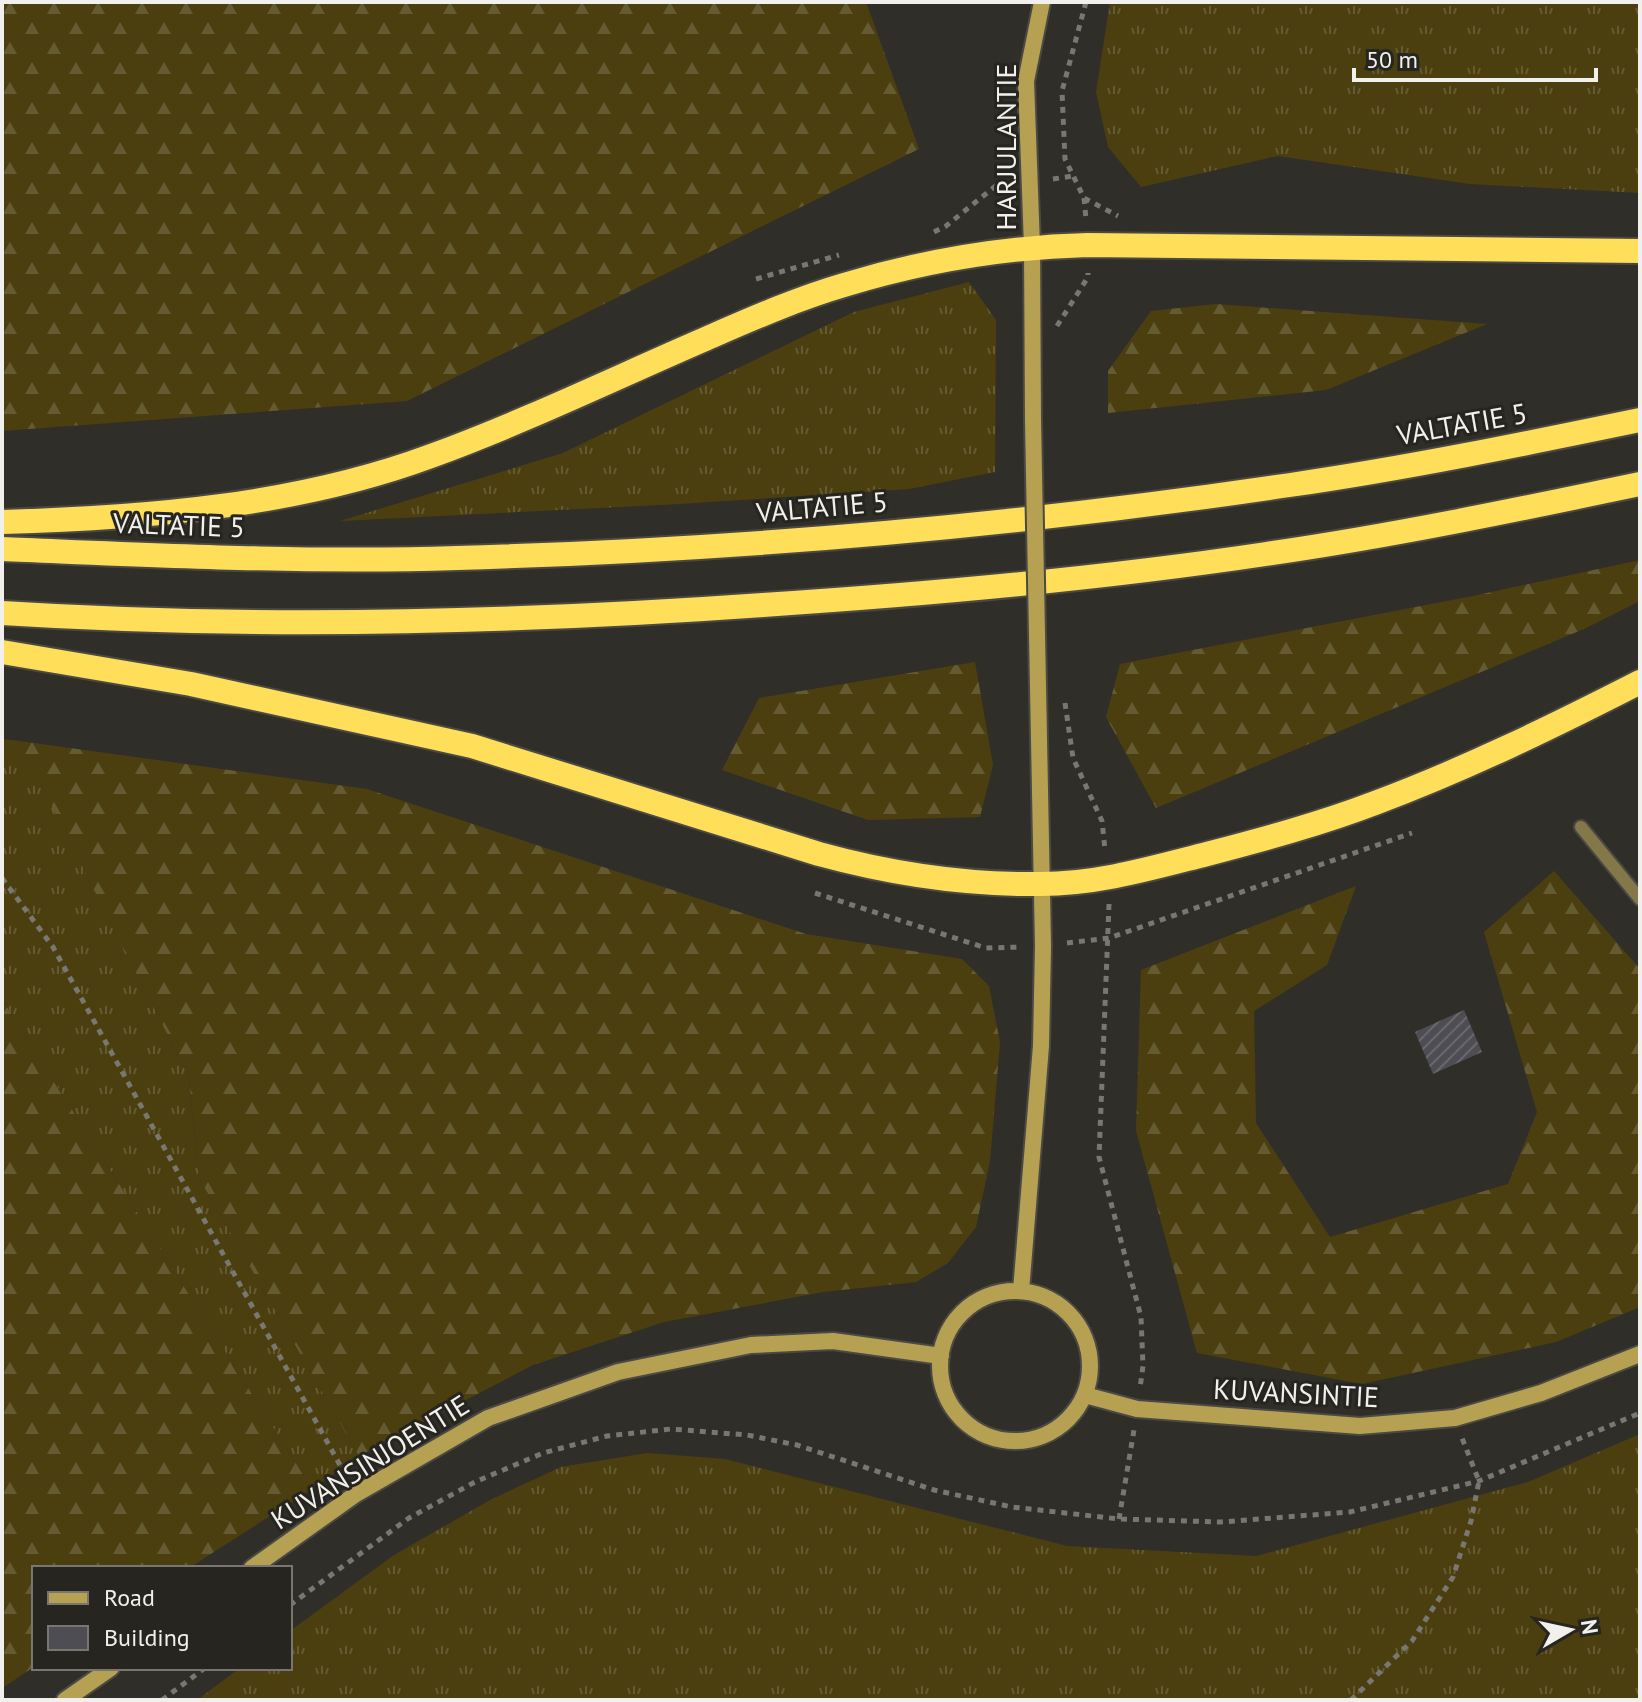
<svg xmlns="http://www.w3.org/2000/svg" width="1642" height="1702" viewBox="0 0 1642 1702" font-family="'PT Sans',sans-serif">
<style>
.grass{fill:url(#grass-tufts)}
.forest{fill:url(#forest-firs)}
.building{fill:url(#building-hatch)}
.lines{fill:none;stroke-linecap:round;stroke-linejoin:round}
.lane-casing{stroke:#4b4944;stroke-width:16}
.secondary-casing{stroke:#4b4944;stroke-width:20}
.highway-casing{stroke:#4b4944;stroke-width:28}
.path{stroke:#797772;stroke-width:5;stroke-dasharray:6 6;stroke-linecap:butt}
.lane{stroke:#857848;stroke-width:12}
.secondary{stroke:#b6a152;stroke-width:16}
.highway{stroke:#ffde5a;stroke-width:24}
.secondary-bridge-casing{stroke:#4b4944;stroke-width:20;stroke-linecap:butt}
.secondary-bridge{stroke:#b6a152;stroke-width:16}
.labels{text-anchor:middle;stroke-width:6;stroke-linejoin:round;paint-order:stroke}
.street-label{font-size:28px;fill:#f1f0ec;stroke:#26251f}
</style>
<defs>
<pattern id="grass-tufts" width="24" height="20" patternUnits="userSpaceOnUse" patternTransform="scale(2)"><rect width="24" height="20" fill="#4b3f10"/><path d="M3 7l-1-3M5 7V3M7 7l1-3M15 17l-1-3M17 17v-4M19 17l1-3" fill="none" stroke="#655b33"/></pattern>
<pattern id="forest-firs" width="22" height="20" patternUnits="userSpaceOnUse" patternTransform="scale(2)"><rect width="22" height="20" fill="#4b3f10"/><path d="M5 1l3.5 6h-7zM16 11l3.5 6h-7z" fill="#655b33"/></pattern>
<pattern id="building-hatch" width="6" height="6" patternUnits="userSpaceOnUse" patternTransform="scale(2)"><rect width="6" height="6" fill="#4d4d53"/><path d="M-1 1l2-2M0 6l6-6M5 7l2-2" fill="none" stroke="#67676c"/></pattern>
</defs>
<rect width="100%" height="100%" fill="#302e29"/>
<!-- grass -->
<path class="grass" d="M1110,2H1640V193L1470,184L1278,156L1141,187L1108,147L1096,92Z
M969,282L996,320L995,472L909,489L679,504L340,521L563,453L854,312Z
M19,741L189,1077L199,1178L359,1456L312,1489L2,999V752Z
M1640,1434V1700H197L240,1668H290V1631L394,1555L492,1499L561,1467L647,1453L725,1459L1067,1546L1256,1556L1528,1482Z"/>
<!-- forest -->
<path class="forest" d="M2,2H866L919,149L407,401L2,431Z
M1216,304L1487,324L1326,390L1108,413V371L1151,311Z
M1640,560V601L1584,629L1156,808L1106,717L1120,664L1473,596Z
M975,662L993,765L980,817L868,820L722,770L759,698Z
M2,739L19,741L367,789L806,934L962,959L989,986L1000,1042L990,1161L976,1227L948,1263L916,1282L823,1292L664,1322L533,1365L359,1456L199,1178L189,1077L19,742L2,752Z
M1554,871L1640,969V1307L1556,1342L1362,1384L1197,1353L1136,1131L1141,970L1356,886L1327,965L1254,1011L1256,1123L1330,1237L1508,1184L1537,1112L1484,932Z
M2,999L312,1489L189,1568H34V1667L2,1688Z"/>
<!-- building -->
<path class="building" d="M1464,1010L1482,1052L1433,1074L1415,1032Z"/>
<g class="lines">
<!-- lane casing -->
<g class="lane-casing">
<path id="lane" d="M1581,827L1640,899"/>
</g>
<!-- secondary casing -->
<g class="secondary-casing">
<path id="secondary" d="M1033,420L1032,246L1026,81L1042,2
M1021,1291L1041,1046L1043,946L1038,687
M940 1366a75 75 0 1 1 150 0a75 75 0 1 1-150 0Z
M1085,1395L1137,1409L1360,1426L1455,1418L1541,1393L1640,1354
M252,1568L356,1494L488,1418L618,1372L751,1345L833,1341L941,1356
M65,1700L111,1668"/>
</g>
<!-- highway casing -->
<g class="highway-casing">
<path id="highway" d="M2,522C145,518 296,506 431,456C524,422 613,379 703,340C749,320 796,299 844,285C923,261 1005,247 1088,245L1640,251
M2,549C153,555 306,563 457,558C736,550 1014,526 1290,485C1407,468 1524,444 1640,420
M2,613C255,629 510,623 763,605C931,594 1099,579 1266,554C1391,536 1516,510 1640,484
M2,652L191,684L472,746L819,854C892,874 964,885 1040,884C1098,884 1152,868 1207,854C1264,839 1320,824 1375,803C1466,769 1554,726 1640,682"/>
</g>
<!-- path -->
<path class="path" d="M1086,2L1062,91L1065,159L1084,198L1118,216
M1053,179L1073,176
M1084,198L1086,219
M934,232L946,226L998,184L1007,183
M756,279L839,255
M1057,326L1088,277V273
M1065,703L1073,758L1102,821L1105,850
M2,878L53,947L346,1476
M815,893L986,948L1021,947
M1109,904L1099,1157L1141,1317L1143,1366L1140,1388
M1067,943L1109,938L1412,833
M1119,1519L1134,1430
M290,1605L409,1518L475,1482L543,1453L607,1436L671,1429L747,1435L797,1445L934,1490L1012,1507L1119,1519L1221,1522L1350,1512L1479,1481L1640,1413
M162,1700L205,1668
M1351,1700L1412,1641L1453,1577L1471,1521L1479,1481L1462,1438"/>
<!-- lane -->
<use href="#lane" class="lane"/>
<!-- secondary -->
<use href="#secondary" class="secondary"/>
<!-- highway -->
<use href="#highway" class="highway"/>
<!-- secondary-bridge casing -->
<g class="secondary-bridge-casing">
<path id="secondary-bridge" d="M1033,420L1038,687"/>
</g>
<!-- secondary-bridge -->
<use href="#secondary-bridge" class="secondary-bridge"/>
</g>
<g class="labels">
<!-- street labels -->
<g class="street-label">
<text transform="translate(1006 147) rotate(-90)" y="10">HARJULANTIE</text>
<text transform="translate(1462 424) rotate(-10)" y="10">VALTATIE 5</text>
<text transform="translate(822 507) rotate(-5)" y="10">VALTATIE 5</text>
<text transform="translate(179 525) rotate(2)" y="10">VALTATIE 5</text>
<text transform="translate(1296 1393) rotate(3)" y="10">KUVANSINTIE</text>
<text transform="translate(370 1462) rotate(-32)" y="10">KUVANSINJOENTIE</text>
</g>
</g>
<!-- border -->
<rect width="1642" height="1702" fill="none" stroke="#f1f0ec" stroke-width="8"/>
<!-- legend -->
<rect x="32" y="1566" width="260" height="104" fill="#26251f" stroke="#777671" stroke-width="2"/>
<rect x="48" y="1592" width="40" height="12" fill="#b6a152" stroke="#777671" stroke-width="2"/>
<text x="104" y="1606" font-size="24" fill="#f1f0ec">Road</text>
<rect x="48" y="1626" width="40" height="24" fill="#4d4d53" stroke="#777671" stroke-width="2"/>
<text x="104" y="1646" font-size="24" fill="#f1f0ec">Building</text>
<!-- north arrow -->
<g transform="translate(1570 1630) rotate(81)" stroke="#26251f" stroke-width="6" paint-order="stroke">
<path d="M0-6L14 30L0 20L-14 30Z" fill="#f1f0ec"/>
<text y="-12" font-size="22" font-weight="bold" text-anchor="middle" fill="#f1f0ec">N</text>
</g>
<!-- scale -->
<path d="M1354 68v12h242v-12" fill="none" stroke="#f1f0ec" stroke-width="4"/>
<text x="1366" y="68" font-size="24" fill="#f1f0ec" stroke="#26251f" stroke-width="6" paint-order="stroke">50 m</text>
</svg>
